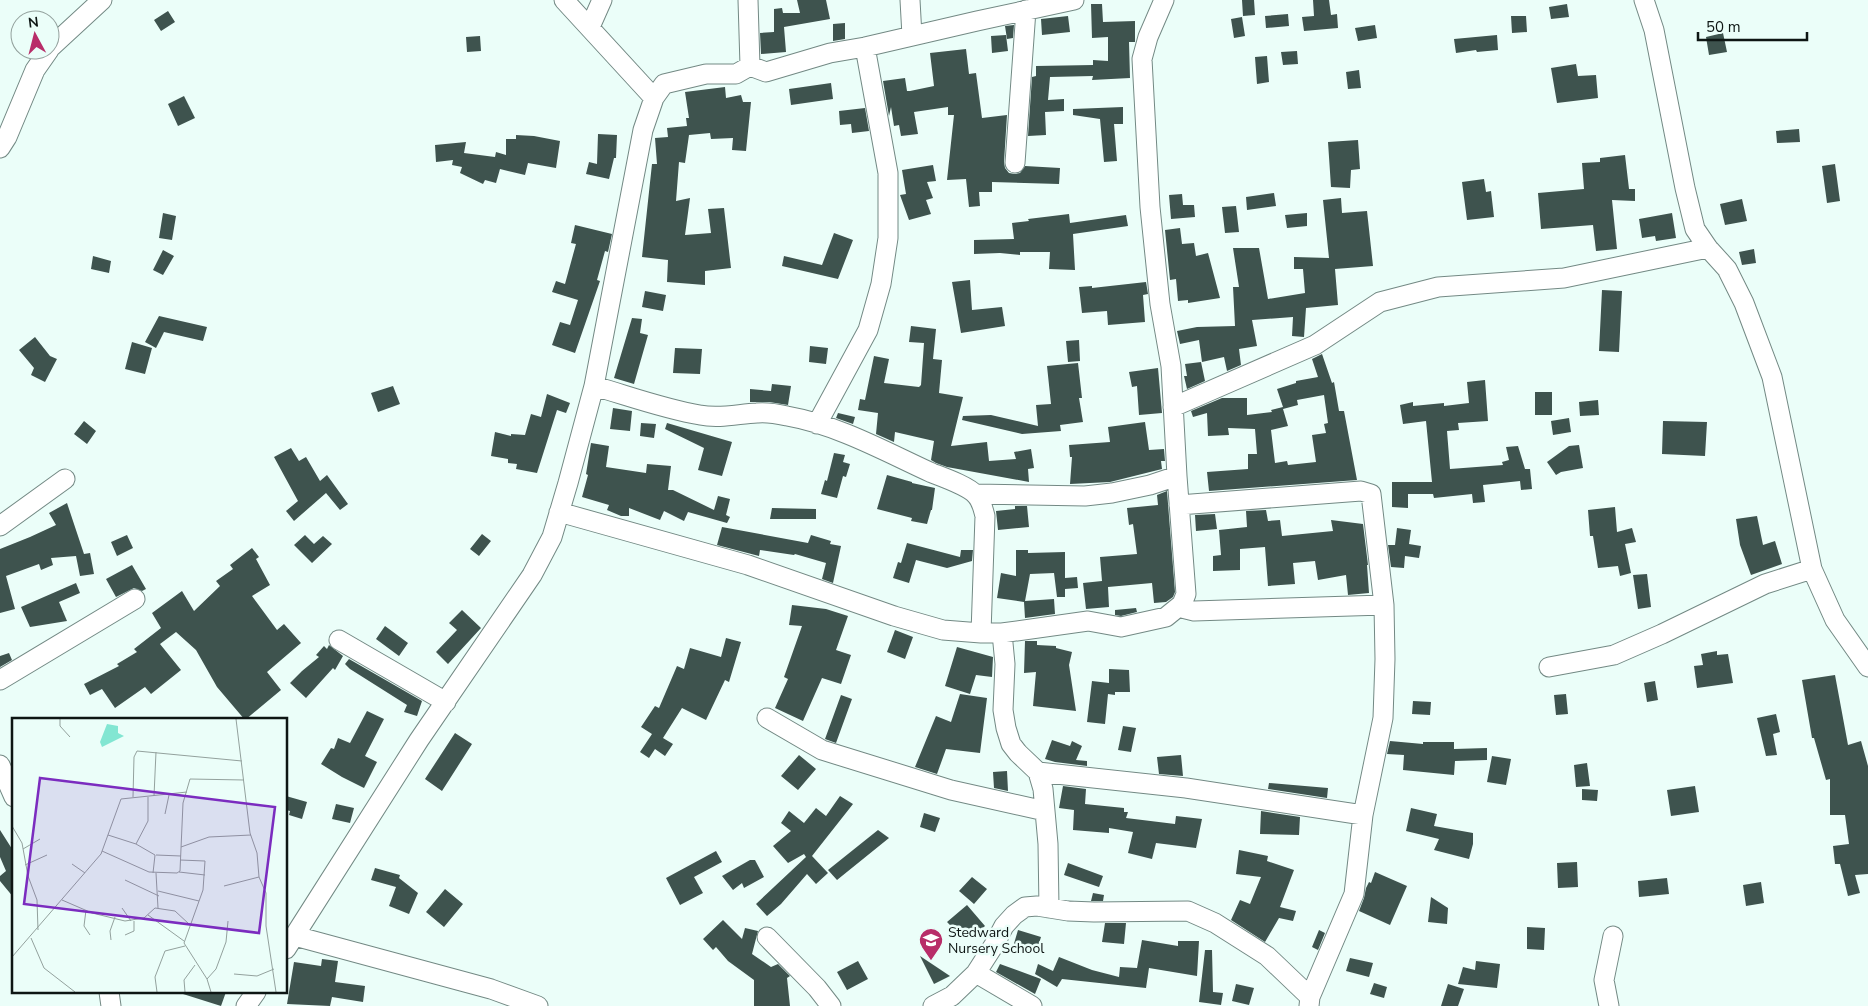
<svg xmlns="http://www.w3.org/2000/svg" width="1868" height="1006" viewBox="0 0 1868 1006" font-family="'Nunito Sans',sans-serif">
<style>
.building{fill:#3e534e;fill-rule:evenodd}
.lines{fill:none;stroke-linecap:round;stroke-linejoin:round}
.minor-casing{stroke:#738984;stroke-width:21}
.minor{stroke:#fff;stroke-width:19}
.labels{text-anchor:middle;stroke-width:5;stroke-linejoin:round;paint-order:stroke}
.poi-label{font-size:14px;fill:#0e1614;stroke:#ebfef9;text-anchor:start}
.inset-road{fill:none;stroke:#93a19d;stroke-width:1}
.view{fill:#7b2cbf;fill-opacity:0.15;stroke:#7b2cbf;stroke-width:2.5}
.inset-edge{fill:none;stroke:#0e1614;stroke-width:2.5}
</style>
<rect width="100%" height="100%" fill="#ebfef9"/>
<!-- building -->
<path class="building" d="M797,0H826L830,19L784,27L786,52L761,54L760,33L774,32V9L782,8L783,13H800Z
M1242,0H1254L1255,15L1243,16Z
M1313,0H1329L1331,15L1337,14L1338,28L1304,31L1302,17L1314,16Z
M1091,4H1102L1103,22L1135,21V42H1129L1130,78L1092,80L1093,76L1050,77L1048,100L1064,99V111L1045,112L1046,135L1028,136L1032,77L1036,76V66L1093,65V60L1108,61V37L1092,38Z
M1567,4L1569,17L1551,19L1549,7Z
M168,11L175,22L161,31L154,20Z
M1288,14L1289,26L1266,28L1265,16Z
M1068,16L1070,32L1042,35L1041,19Z
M1511,16H1526L1527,32L1512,33Z
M1242,17L1245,36L1234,38L1231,19Z
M845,23V39L833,41V24Z
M1014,25L1013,38L1007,39L1005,26Z
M1375,25L1377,38L1358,41L1355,28Z
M1723,33L1727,52L1709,55L1706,37Z
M1006,35L1008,51L992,53L991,36Z
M1497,35L1498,50L1477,52L1476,50L1456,53L1454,39Z
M480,36L481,51L467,52L466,37Z
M966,49L969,74L976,73L982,118L1007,115L1004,162L1005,168L1009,173L1015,174L1020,173L1025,166L1060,168L1059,184L992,182V192H979L980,206L969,207L966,179L947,180L954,115H948V107L914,112L918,134L901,136L899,125L894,126L891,107L889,116L883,81L905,78L907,91H910L934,86L930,53Z
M1297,51L1298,64L1283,65L1281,52Z
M1267,56L1269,82L1257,84L1255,57Z
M1576,64L1578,76L1596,75L1598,98L1557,103L1551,68Z
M1359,70L1361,88L1348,89L1346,72Z
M831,83L833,99L791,105L789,89Z
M725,87L726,98L741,95L743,102H751L746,151L732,150L733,138L711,139L710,133L689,135L685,163L679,162L676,201L690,198L685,235L711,233L708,209L724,208L731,268L705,271V285L667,282L668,260L642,257L652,164H657L655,138L668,137L667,128L687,126L686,118H689L685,92Z
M184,96L195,118L178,126L168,104Z
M1123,107V124H1114L1117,161L1104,162L1100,119L1073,115V109Z
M865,108L869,131L852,133L851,124L840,125L839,111Z
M1799,129L1800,142L1777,143L1776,131Z
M598,134L617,135L616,158H614L609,179L586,174L589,162L597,164Z
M516,135L534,136L560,141L556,168L528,163L525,175L500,169L496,183L485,180L483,184L460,173L462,167L452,165L453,160L436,162L435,145L466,142L464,153L495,157L496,152L506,155V139H516Z
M1358,140L1360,169L1351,170L1350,188L1331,187L1328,142Z
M1625,155L1629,189H1635V201L1612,200L1617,249L1596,251L1593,225L1541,229L1538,193L1584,189L1582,163L1600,162V158Z
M1835,164L1840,201L1827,203L1822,166Z
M933,165L936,181L927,182L933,198L926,200L931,214L909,220L900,195L906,194L902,170Z
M1484,179L1486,192L1491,191L1494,217L1467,220L1462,182Z
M1274,193L1276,206L1247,210L1246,197Z
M1182,194L1183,205H1194L1195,217L1171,219L1169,195Z
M1341,198L1342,213L1367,211L1373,266L1335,269L1338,305L1306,308L1304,337L1292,336L1293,317L1252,320L1257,346L1239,349L1241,365L1227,371L1224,357L1202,362L1199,340L1180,344L1177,331L1197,327L1235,326L1233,287H1239L1233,248H1259L1268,299L1305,293L1303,269H1294V257L1329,258L1323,200Z
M1742,199L1747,221L1725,225L1720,204Z
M1236,206L1239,232L1225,233L1222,207Z
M163,213L176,216L172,240L159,238Z
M1307,213V226L1287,228L1285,215Z
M1672,213L1676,238L1656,241L1655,236L1642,238L1639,219Z
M1069,214L1070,223L1126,215L1128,226L1073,234L1075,270L1049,269L1050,252H1020V255L1000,253L974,254V240L1014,239L1012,223L1029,221L1028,219Z
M575,225L612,234L608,252L605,251L597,280L600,281L575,353L552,345L560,322L570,325L578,300L552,292L556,281L565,284L576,244L571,243Z
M1180,228L1182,244L1194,243L1196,256L1208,253L1220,298L1188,303V300L1178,301L1176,279L1170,280L1165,230Z
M834,233L853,240L838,279L782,266L784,256L822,265Z
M1754,249L1756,263L1742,265L1739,252Z
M163,250L174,256L163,275L153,270Z
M93,256L111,261L109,273L91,269Z
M970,280L972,310L1002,307L1005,326L961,333L952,282Z
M1146,282L1148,294L1143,295L1145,322L1108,325L1107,311L1082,313L1079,287L1092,286V288Z
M1602,290L1622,291L1619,352L1599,351Z
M645,291L666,295L663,311L642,307Z
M159,316L207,327L203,341L164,332L156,348L145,342Z
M632,318L642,319L640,333L648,335L634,384L614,378Z
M911,326L936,329L933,359L942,360L939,393L963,397L951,446L987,442L989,461L1016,459L1014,452L1031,449L1034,468L1028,469L1029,482L947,467L936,463L931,460L934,441L895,432L894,442L876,434L878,413L858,410L860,399L865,400L874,356L889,359L884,383L919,387L921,385L924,343L909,342Z
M35,337L50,356L57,359L45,382L31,375L34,368L19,350Z
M1079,340L1080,361L1068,362L1066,341Z
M132,342L152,348L145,374L125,369Z
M810,346L828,348L826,364L809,362Z
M675,348L702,349L700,374L673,373Z
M1322,354L1332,383L1334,382L1339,411H1344L1357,480L1209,491L1207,472L1248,469V454H1257L1255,429L1228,428L1229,435L1208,436L1207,413L1193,417L1191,411L1222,398H1247V415L1272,412L1271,410L1283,407L1277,389L1296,383V381L1318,377L1312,359ZM1324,395L1328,423L1324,424L1326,433L1312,435L1316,462L1288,465L1287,461L1275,463L1271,430L1288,426L1283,409L1298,405L1297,400Z
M1201,362L1205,381L1187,389L1184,376H1187L1185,364Z
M1078,363L1082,398H1079L1083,422L1060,425L1061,431L1022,434L962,420L963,416L991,415L1038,426L1036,405L1051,404L1047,366Z
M1158,368L1162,413L1139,415L1137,386L1132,387L1129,372Z
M1485,380L1488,421L1458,423L1459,430L1447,431L1450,469L1503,465L1502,462L1509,460L1506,447L1518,446L1525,469H1530L1532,489L1521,490L1520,481L1483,485L1485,502L1473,503L1472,494L1434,498L1433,494H1408V508L1392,507V482H1432L1426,421L1403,424L1400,405L1413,402V406L1444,403V406L1469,403L1467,382Z
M772,384L791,386L788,405L769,402H750V389L771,391Z
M393,386L400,404L378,412L371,393Z
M1535,392H1552V415H1535Z
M547,394L570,403L566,413L557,410L537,473L516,469L517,464L508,463V459L491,456L495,432L511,436V434L525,435L531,414L541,417Z
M1598,400L1599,415L1580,416L1579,402Z
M613,408L632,411L630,431L610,429Z
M838,413L855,417L853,424L836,418Z
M1569,418L1571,432L1553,435L1551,421Z
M84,421L96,431L87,444L74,434Z
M1663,421L1707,422L1705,456L1662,454Z
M1145,422L1149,450L1164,449L1165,461H1161L1162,469L1110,482L1070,484L1072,457H1070L1069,445L1110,442L1108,427Z
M641,423L656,424L654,438L640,436Z
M667,423L732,442L722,476L698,470L704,448L665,429Z
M591,443L609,446L606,467L646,473L647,464L671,466L668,490H673L714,510L718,496L730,499L726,515L730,517L727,523L688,512L684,521L664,511L660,520L629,508V516H621L607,510L609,505L582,497L588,475L586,474Z
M1579,445L1583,468L1561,472L1556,475L1547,462L1569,446Z
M291,448L299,461L306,457L320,481L327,475L348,504L340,510L326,493L294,521L286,511L298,501L274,457Z
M834,453L845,455L843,462L850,464L846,477L843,476L837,498L821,494L825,480L827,481Z
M887,475L912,482V483L935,488L932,510H931L927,524L911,521L912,518L877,509Z
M1167,491L1175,592L1173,597L1166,602L1154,603L1152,583L1108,587L1109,607L1086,609L1083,583L1102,581L1100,557L1137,554L1133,524L1129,525L1127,508L1158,505L1157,495Z
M67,503L84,554L90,553L94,574L80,576L76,556L51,558L53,565L41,570L39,564L6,576L15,609L0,613V549L30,537L56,525L49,513Z
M1015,506H1027L1029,527L998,530L996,511L1015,509Z
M1615,507L1617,532L1632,528L1636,542L1625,544L1631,573L1620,576L1618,566L1598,568L1593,536H1590L1588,510Z
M772,508L816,509V519H770Z
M1266,510L1268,521L1280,520L1282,536L1333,531L1331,520L1363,524L1368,565H1367L1369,593L1348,595L1346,575L1318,580L1315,561L1293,563L1295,584L1268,586L1265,547L1240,549V570L1213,571V556L1221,555L1219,530L1247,527L1246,511Z
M1215,514L1217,529L1196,531L1195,515Z
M1757,516L1763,545L1775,541L1782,564L1751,575L1740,545L1736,519Z
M722,527L808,543L811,535L831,541L830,544L841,546L833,583L822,579L826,563L795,554L794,555L760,550L759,556L717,545Z
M1397,528L1411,530L1409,544L1421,546L1419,558L1405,556L1404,568L1391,567L1388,545H1395Z
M482,534L491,541L479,556L470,549Z
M127,535L133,548L117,556L111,542Z
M305,535L314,544L323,536L332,544L312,563L294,545Z
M907,543L960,557L961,550H973L972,561L947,568L916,560L909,583L893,578L898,562L901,563Z
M252,548L259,557L256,559L270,585L252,596L277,630L284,624L301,643L267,672L281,690L245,720L217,687L196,650L176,632L160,644L181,670L151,694L145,687L115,708L102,689L90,695L84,684L119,666L117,664L137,652L134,649L161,628L152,613L182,591L194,611L220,586L216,581L233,569L230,565Z
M1016,550H1028V553L1065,552V578L1077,577L1078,588L1065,589V597H1057L1054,573L1030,574L1025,601L1054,599L1055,614L1025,618L1024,602L997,598L1001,573L1016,576Z
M132,565L146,589L142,591L134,588L116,597L106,579Z
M1647,574L1651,607L1638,609L1633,575Z
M76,583L80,593L59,602L67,621L30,627L21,607Z
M792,605L826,609L848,616L836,650L851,655L841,684L822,678L803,721L775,708L788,679L784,677L802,626L789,625Z
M1136,608L1137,612L1121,616L1115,615V610Z
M462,610L481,628L448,664L436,652L457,630L449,623Z
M385,626L408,643L399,656L376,639Z
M895,630L913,637L905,659L887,652Z
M726,638L741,642L729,682L725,680L706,720L682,708L663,738L673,744L665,756L655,749L649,758L640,752L652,734L641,727L655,706L659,708L677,666L684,669L690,648L721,657Z
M1025,641H1037V645L1056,646V648L1072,652L1069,665L1076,711L1033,706L1036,672L1024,673Z
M329,645L343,656L335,670L333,668L306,698L290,683L302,671L319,657L316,655L324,646L327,649Z
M957,647L993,657L992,677L976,675L970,694L945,686Z
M1717,651V655L1728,654L1733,683L1697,688L1694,666L1703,665L1701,654Z
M9,653L12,660L0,667V656Z
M349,659L422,701L417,716L404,712L407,705L350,669L345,664Z
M1109,669L1129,670L1130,692H1115V695L1108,694L1105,724L1087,722L1092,681L1109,683Z
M1835,675L1848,745L1861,741L1868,766V874L1855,875L1860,893L1848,896L1840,864H1835L1833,846L1849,844L1845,815H1830V779L1826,780L1814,738H1812L1802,680Z
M1655,681L1658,700L1647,702L1644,683Z
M960,694L987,698L980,753L946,749L937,774L915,767L936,716L951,722Z
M1566,694L1568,714L1556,715L1554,695Z
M841,695L852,699L836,743L825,739Z
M1413,701L1431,702L1430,715L1412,714Z
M367,711L384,719L365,756L377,762L364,788L342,777L321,764L331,748L334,749L338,738L350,743Z
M1776,714L1780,732L1773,734L1777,755L1766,756L1757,718Z
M1123,726L1136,728L1131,752L1118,750Z
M455,733L472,744L442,791L425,779Z
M1052,740L1070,746L1072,741L1082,746L1076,760L1087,761V766L1055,762L1045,759Z
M1390,741L1423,744V742H1454V749L1487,748V760L1455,761L1454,775L1403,770L1404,755L1387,754Z
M799,755L816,769L798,790L781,776Z
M1181,755L1183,776L1159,774L1157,757Z
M1492,756L1511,759L1506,785L1487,782Z
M1587,763L1590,786L1576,787L1574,765Z
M1007,771L1008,791L994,788L993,772Z
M1269,783L1328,788L1327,798L1268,789Z
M1063,786L1086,789L1085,804L1124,808V812H1128L1126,818L1175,824L1176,816L1202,819L1196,848L1156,843L1152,859L1128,853L1133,832L1109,828V833L1073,830L1074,810L1059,808Z
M1695,786L1699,812L1671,816L1667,790Z
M1582,789L1598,790L1597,801L1582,800Z
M286,796L307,802L302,819L289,815L290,811L286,810Z
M840,796L853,804L812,856L828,873L816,884L807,874L781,904L767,916L756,904L806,857L804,854L788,863L773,846L791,831L781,823L789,811L804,823L816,808L826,816Z
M336,804L354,808L350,823L332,819Z
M1411,808L1437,814L1434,826L1473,833V844L1469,859L1434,850L1439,839L1406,831Z
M1261,811L1300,817L1299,835L1260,834Z
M924,813L940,818L935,832L920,827Z
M0,830L14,852V898L0,881V876L6,871L0,857Z
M878,830L889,838L837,880L828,870Z
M1239,850L1268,856L1267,861L1294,870L1280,907L1296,911L1293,921L1279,918L1265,942L1231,920L1240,900L1250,904L1261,877L1236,874Z
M716,851L722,862L694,877L703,893L680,905L666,878Z
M750,860H755L764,877L744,888L742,883L733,890L722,876Z
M1577,862L1578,887L1558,888L1557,863Z
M1068,863L1103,876L1099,887L1064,875Z
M375,868L400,875L399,878L418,893L409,914L389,906L396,887L371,880Z
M1375,872L1407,886L1390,925L1359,911L1364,898L1366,888L1369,882L1371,883Z
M972,877L987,889L974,904L959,891Z
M1667,878L1669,894L1639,897L1638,881Z
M1761,882L1764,903L1746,906L1743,885Z
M445,889L463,904L444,927L426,912Z
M1093,893L1104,895L1103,901H1091Z
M1431,897L1448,908L1447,924L1428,922Z
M967,905L985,926L975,935L954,929L947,922Z
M723,920L742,939L745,928L758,931L752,954L771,967L778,964L790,976L787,978L790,1006H754V980L728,961L716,947L713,950L703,939Z
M1105,923H1126L1124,944L1102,942Z
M1527,927L1545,928L1544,950L1527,949Z
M1018,930L1041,937L1036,953L1013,947Z
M1319,930L1325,933L1318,950L1312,947Z
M1142,940L1178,946V941H1199L1197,976L1149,968L1146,988L1062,979L1057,987L1035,974L1038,964L1053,971L1059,957L1092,970L1119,977L1120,967L1137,968Z
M1205,950H1212L1213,992L1223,993L1221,1005L1199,1002Z
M920,956L950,976L934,984Z
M1350,958L1373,963L1369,977L1346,971Z
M322,959L338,961L335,982L365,986L363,1002L332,997L330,1006L287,1004L294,962L321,966Z
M858,961L868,979L847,990L837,972Z
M1476,961L1500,964L1497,988L1458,984L1463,967L1475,970Z
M1000,964L1041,979L1035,994L996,972Z
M1374,983L1387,987L1384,998L1370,994Z
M1236,984L1254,988L1249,1005L1232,1001Z
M1448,984L1464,989L1458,1006H1441Z
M183,992H226L221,1006L183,994Z"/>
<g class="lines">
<!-- minor casing -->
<g class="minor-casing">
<path id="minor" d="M564,0L654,98
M748,0L750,66
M910,0L912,36
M1644,0L1654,30L1685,188L1695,229L1708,248L1727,269L1744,303L1772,377L1812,569L1835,620L1868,667
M590,27L602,0
M50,48L102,0
M0,148L7,137L35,70L49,50
M1015,163L1026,10
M594,386C629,396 664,409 700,415C719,419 738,414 757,413C766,412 778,414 787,416C838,425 886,452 932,473C945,478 968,486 976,495C982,501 983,509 985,516L981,633
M1173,407L1315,345L1380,302L1438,287L1564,278L1708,248
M817,424L868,330L881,284L888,238V173L865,47
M976,494L1085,496L1112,493L1150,485L1177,476
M1179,505L1361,491L1371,494L1384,605L1385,659L1383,718L1363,815L1354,894L1310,997L1309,1006
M559,512L748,565L894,616L943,630L981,633H1002L1088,621L1121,627L1166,617L1182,604L1186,594L1177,476L1171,366L1160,304L1150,207L1142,59L1148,37L1164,0
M0,526L65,479
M1182,604V608L1194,611L1384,605
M1002,633L1005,664L1003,710L1006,728L1011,744L1018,753L1038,772L1043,789L1048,844L1049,908
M339,640L446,702
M1549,667L1614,655L1662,634L1765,584L1812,569
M0,680L135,599
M767,718L822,750L951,790L1045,811
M0,765L14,797
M1038,772L1186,788L1363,815
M295,936L491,989L538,1006
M767,937L817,988L831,1006
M286,949L419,740L532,575L552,537L568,483L594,386L643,130L654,98L664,84L706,74H736L750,66L766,72L830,53L865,47L977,21L1074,0
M976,973L1032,1006
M109,992L111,1006
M246,1006L256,992
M933,1006L952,996L976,973L994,945L1004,926L1014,915L1025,907L1037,906L1068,911L1094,912L1188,911L1215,923L1267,956L1310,997
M1609,1006L1604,980L1613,936"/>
</g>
<!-- minor -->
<use href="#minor" class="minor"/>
</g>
<!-- icons -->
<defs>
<g id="school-pin" transform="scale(1.25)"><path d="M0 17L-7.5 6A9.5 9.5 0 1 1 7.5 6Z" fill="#b82d69" stroke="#ebfef9"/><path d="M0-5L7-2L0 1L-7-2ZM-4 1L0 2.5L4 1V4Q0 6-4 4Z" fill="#fff"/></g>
</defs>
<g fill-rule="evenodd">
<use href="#school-pin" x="931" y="940"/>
</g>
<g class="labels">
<!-- poi labels -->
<g class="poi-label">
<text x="948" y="937">Stedward<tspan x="948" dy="16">Nursery School</tspan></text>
</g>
</g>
<!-- overview -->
<g transform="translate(12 718)">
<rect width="275" height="275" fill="#ebfef9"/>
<path d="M95,6L106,8V15L112,18L90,29L88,24Z" fill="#82e6d2"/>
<path class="inset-road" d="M48,1V8L58,19M224,1L238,115L245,135L247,159L254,175V208L264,274M142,78L144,34M121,79L122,39L125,33L230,43M153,96L157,77M0,108L10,125L16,158L25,182L26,212M96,117L124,126L143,137L141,155M124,126L136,103V79M169,129L197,119L239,117M11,131L28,121M90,133L137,154L165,155L168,153L171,85L178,61L232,62M144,137L169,138M168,142L193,143L191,172L172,225L195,261L199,274M60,146L73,155M13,147L35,137M167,154L193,157M144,155L146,190M113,162L147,178M212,168L247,159M146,173L187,183M50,182L80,195L113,203L132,200L143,190L163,193L177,206M110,190L119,203M74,192L72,208L78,217M136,197L172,223M113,217L122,213V203M19,220L32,250L63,274M99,222L98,213L103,199M0,239L89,136L109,81L175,74M222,256L245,258L262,251M195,261L204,251L214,224L216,203M145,274L143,259L153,233L173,228M173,274L172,262L183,247"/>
<path class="view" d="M28,60L263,89L247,215L12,186Z"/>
<rect width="275" height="275" class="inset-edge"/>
</g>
<!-- north arrow -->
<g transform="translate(35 35) rotate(353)"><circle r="24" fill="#ebfef9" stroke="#93a19d"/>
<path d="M0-4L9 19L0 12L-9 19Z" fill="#b82d69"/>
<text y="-8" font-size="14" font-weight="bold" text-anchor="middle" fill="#0e1614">N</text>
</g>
<!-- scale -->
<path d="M1698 32v8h109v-8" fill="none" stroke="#0e1614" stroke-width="2.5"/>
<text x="1706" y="32" font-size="15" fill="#0e1614" stroke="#ebfef9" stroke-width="4" paint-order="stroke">50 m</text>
</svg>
